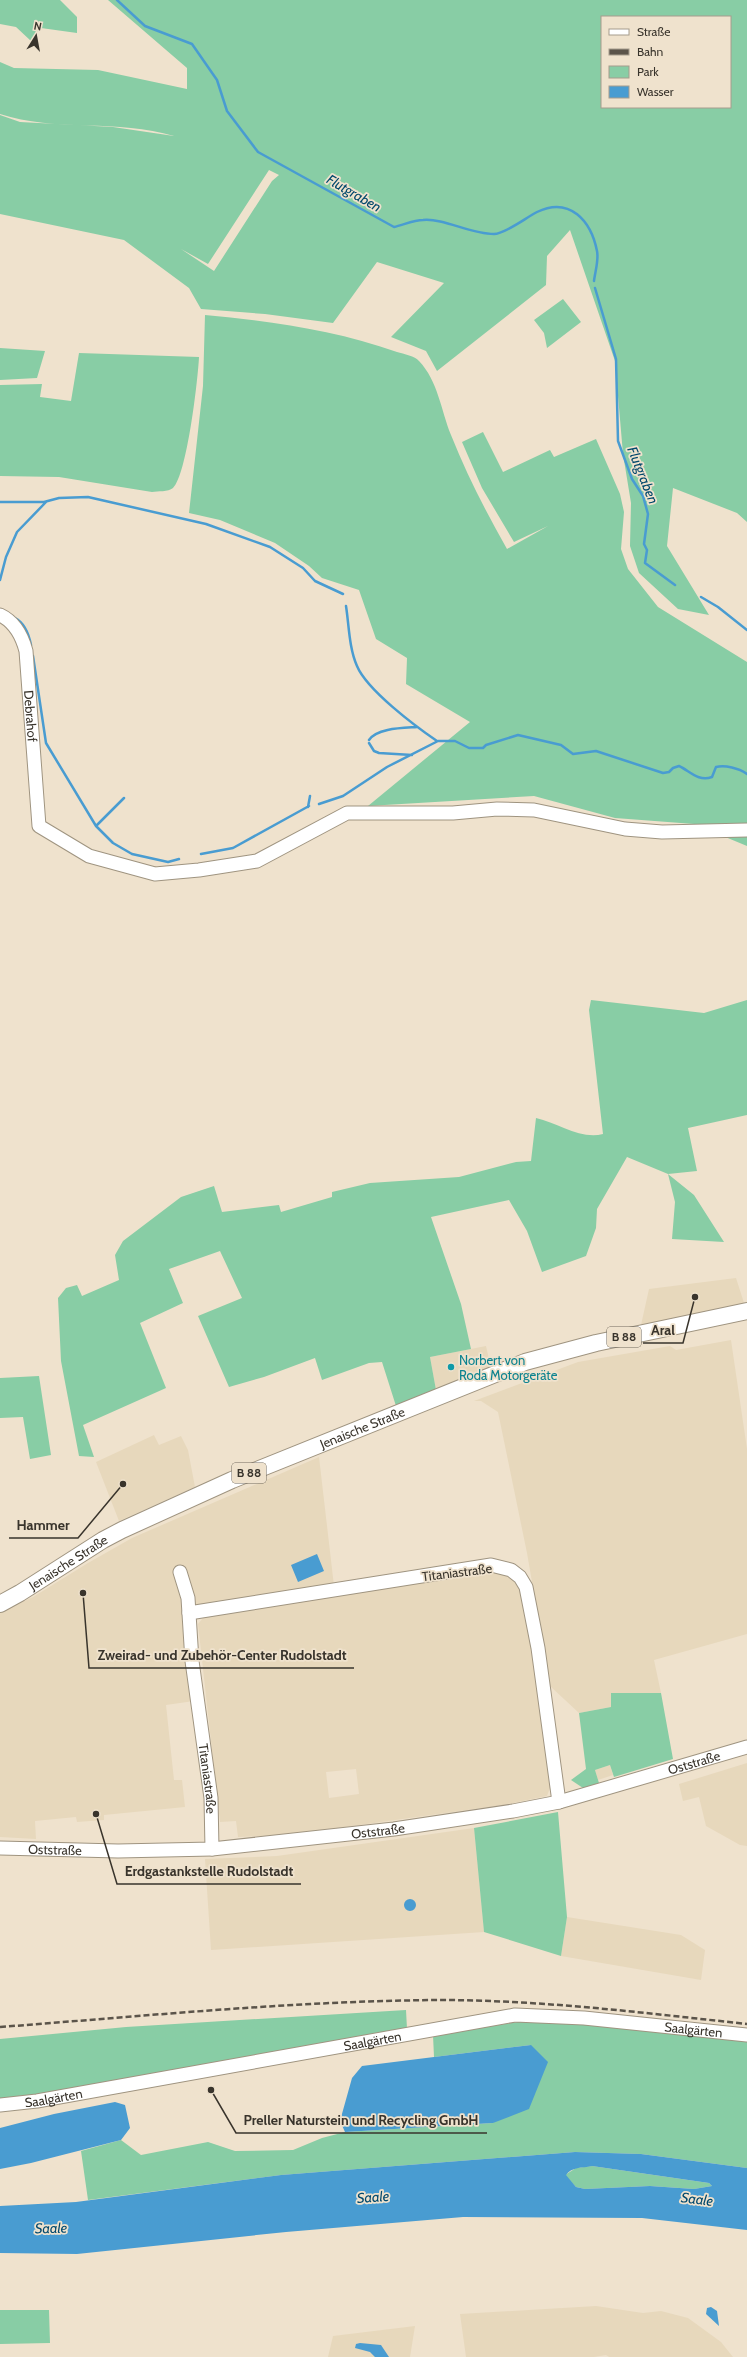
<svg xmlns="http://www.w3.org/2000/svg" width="747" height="2357" viewBox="0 0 747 2357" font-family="Cabin,sans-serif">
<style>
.built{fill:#e7d8bc;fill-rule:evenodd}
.green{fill:#88cda5;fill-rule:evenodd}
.water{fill:#499cd1;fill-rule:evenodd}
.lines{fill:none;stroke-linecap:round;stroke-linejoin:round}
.stream{stroke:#499cd1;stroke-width:2.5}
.minor-casing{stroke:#9f9480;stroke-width:15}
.major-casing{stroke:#9f9480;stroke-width:18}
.minor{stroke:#fff;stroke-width:13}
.major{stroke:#fff;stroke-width:16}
.rail{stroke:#5b544a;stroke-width:2.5;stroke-dasharray:6 3;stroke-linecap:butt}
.culture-dot{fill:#0f9aa8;stroke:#efe2cd;stroke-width:1.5}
.labels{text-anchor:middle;stroke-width:3.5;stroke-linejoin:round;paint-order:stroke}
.shield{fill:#efe2cd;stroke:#70685c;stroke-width:1}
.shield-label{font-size:12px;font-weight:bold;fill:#39342c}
.street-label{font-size:13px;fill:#39342c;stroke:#efe2cd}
.culture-label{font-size:13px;fill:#0d838f;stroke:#efe2cd;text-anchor:start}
.water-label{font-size:14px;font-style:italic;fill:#02486c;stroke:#efe2cd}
.leader{fill:none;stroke:#39342c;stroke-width:1.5}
.callout-dot{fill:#39342c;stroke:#efe2cd;stroke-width:1.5}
.callout-label{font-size:14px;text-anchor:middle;font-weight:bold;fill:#39342c;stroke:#efe2cd;stroke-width:3.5;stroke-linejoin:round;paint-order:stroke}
</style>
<rect width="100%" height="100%" fill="#efe2cd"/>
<!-- built -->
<path class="built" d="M736,1278L745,1306L641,1325L649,1289Z
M731,1340L747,1449V1634L654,1660L661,1693H611V1707L579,1713L550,1686L527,1553L498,1412L481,1401H474L578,1362L670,1346L676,1350Z
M486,1346L491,1368L436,1390L430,1357Z
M154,1435L159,1445L181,1436L188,1450L195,1487L119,1521L96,1462Z
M319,1457L334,1586L184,1610L194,1701L166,1705L174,1780H182L185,1807L104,1815V1820L77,1822L76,1817L35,1821L36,1839L0,1837V1612L33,1597L88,1563L132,1538Z
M494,1569L511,1573L523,1591L551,1785L547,1796L503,1805L288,1835L238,1837L236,1821L220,1822L198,1624L203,1618L210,1614L420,1580L431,1583V1578ZM356,1769L359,1794L329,1798L326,1772Z
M747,1763V1846L740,1845L706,1826L699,1797L683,1801L679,1784Z
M610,1765L613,1775L598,1780L595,1770Z
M474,1828L484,1932L211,1950L205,1859L277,1856Z
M567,1917L681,1935L705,1950L701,1980L561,1956Z
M596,2306L643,2313L661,2311L688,2318L721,2342L733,2357H609L606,2355L594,2357H466L460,2314Z
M415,2326L410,2357H328L333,2336Z"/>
<!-- green -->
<path class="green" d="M0,0H60L77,17V33L41,28L31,41L16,27L0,24Z
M108,0H747V522L737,513L673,488L667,546L709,615L678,609L639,573L630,546L631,503L623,454L615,361L570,230L547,256L546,285L437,371L426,351L391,337L444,283L377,262L333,323L265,314L201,309L189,288L124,240L0,214V115L20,122L113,127L174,136C118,119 55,132 0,114V62L14,68L98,70L187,89V68ZM602,17H730V107H602ZM269,170L279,175L272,181L214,271L181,249L208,264Z
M563,299L581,322L547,348L544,333L534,320Z
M205,315C270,321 335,330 397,352C404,354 415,356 419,361C438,381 441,410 451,435C467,475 486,512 507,549L548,526L514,542L482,488L462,442L483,432L503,472L550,450L554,457L596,439L620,494L624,512L621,549L628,569L658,607L747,662V846L694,824L615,818L534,796L368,806L470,722L406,684L407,658L376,639L359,590L322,578L309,566L275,543L220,520L189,513L203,386Z
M0,348L45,351L37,378L0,380Z
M79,353L199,357C198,379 187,475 173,488C168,492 158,491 152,492L59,477L0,476V385L42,384L40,397L71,401Z
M591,1000L704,1013L747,1000V1115L688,1128L697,1171L668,1174L694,1195L724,1242L672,1239L675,1202L668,1174L627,1157L597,1209L596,1228L586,1256L542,1272L527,1231L509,1200L431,1217L461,1304L471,1349L430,1357L436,1390L396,1406L382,1362L369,1363L322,1380L315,1358L264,1377L229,1387L198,1316L242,1298L220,1251L169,1269L183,1303L140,1323L166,1388L83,1425L94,1457L79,1456L61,1361L58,1298L66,1288L77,1285L82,1296L119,1280L115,1255L123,1241L181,1197L214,1186L222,1212L279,1205L281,1212L332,1197V1192L370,1183L459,1177L516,1162L531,1161L536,1118C558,1123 581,1140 603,1134L589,1010Z
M39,1376L51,1455L30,1459L23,1417L0,1418V1378Z
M611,1693H661L673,1759L614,1777L610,1765L595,1770L599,1783L583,1788L571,1780L586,1769L579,1713L611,1707Z
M558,1812L567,1917L561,1956L484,1932L474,1828Z
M406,2010L407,2029L0,2102V2039L126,2027Z
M538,2019L747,2041V2168L641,2154L575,2152L281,2175L88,2200L81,2151L121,2140L141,2155L208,2142L235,2151L293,2150L322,2138L345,2132L493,2123L531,2045L434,2057L433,2035Z
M592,2166L709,2183L712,2186L694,2189L650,2186L585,2189L576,2187L565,2175L576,2168Z
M0,2310H49L50,2343L0,2344Z"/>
<!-- water -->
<path class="water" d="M317,1554L324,1571L298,1582L291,1565Z
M404 1905a6 6 0 1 1 12 0a6 6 0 1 1-12 0Z
M531,2045L548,2062L529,2109L493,2123L345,2132L340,2121L352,2078L362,2066Z
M115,2102L125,2105L130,2128L121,2140L31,2163L0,2169V2128L54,2114Z
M575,2152L641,2154L747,2168V2230L642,2218L463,2217L286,2232L77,2254L0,2253V2206L76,2202L281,2175ZM592,2166L709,2183L712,2186L694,2189L650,2186L585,2189L576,2187L566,2175C571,2167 582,2168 592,2166Z
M711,2307L717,2311L719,2326L706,2314L707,2308Z
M360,2343L381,2345L389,2357H375L370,2352L355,2348L356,2344Z"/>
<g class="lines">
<!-- stream -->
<path class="stream" d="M117,0L145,26L192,44L217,80L227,111L258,152L394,227C403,225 414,220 423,220C444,218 470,234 494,234C505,234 527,217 537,212C570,196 591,221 597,251C599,260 595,272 594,281
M595,288L616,359L618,441L632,479L643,496L648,514L644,544L647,550L645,563L675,585
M0,502H44L59,498L88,497L206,524L270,547L303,568L315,581L343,594
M0,580L6,557L17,532L46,502
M701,597L718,607L747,630
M346,606C349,625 349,648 357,666C367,690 415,726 437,741
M15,618C25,623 29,635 31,645
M33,656L46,743L96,826L113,843L132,854L168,862L179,859
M369,740C377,728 403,728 417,727
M369,743L374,751L379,753L412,755
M319,804L343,796L387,767L438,741H455L469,748H483L486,745L518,735L561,745L573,754L596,751L663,773L669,772L673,768L679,766C690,771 698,782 712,777L716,767C725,765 739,768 747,774
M308,807L310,796
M96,826L124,798
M201,854L233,848L309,806"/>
<!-- minor casing -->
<g class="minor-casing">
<g id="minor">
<path id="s1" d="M0,615C15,622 22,636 26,651L39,826L89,856L155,874L199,870L257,861L347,813H453L497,809L534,810L625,829L662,832L747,830"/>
<path id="s2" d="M180,1572L188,1598L192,1661L211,1798L212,1849"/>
<path d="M189,1613L491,1565L511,1570L520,1577L526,1587L538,1648L559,1802"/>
<path id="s3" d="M0,1848L118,1851L212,1849L394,1829L513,1811L559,1802L747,1747"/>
<path id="s4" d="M0,2105L37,2101L515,2015L584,2018L747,2035"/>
</g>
</g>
<!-- major casing -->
<g class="major-casing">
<g id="major">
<path id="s5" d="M0,1604L20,1593L103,1540L122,1530L232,1480L525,1362L596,1343L747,1311"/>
</g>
</g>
<!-- minor -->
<use href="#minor" class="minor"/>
<!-- major -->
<use href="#major" class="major"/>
<!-- rail -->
<path class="rail" d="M0,2027C146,2016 293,2001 439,2000C542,2000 645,2013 747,2024"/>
</g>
<!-- markers -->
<circle class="culture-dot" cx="451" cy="1367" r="4"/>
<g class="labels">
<!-- shield labels -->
<g class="shield">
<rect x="607" y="1327" width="34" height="20" rx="3"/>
<rect x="232" y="1463" width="34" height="20" rx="3"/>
</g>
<g class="shield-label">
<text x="624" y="1341">B 88</text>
<text x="249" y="1477">B 88</text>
</g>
<!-- street labels -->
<g class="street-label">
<text dy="5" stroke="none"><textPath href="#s1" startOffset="111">Debrahof</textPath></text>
<text dy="5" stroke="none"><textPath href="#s5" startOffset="404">Jenaische Straße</textPath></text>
<text dy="5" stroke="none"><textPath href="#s5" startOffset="80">Jenaische Straße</textPath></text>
<text transform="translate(457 1572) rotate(-7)" y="5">Titaniastraße</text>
<text dy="5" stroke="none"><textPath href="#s3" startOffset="703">Oststraße</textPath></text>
<text dy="5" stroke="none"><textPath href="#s2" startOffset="209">Titaniastraße</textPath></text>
<text dy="5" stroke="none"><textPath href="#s3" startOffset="379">Oststraße</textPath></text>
<text dy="5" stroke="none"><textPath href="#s3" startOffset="55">Oststraße</textPath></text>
<text dy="5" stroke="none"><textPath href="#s4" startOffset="702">Saalgärten</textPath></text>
<text dy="5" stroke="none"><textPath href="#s4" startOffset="378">Saalgärten</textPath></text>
<text dy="5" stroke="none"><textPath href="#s4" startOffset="54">Saalgärten</textPath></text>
</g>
<!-- culture labels -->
<g class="culture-label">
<text x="459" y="1365">Norbert von<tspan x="459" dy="15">Roda Motorgeräte</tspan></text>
</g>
<!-- water labels -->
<g class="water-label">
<text transform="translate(354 193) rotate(30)" y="5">Flutgraben</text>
<text transform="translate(643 475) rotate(68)" y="5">Flutgraben</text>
<text transform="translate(373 2197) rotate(-4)" y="5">Saale</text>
<text transform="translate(697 2199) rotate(7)" y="5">Saale</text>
<text transform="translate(51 2228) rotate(-1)" y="5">Saale</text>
</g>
</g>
<!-- callouts -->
<path class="leader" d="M695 1297L683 1343H643M123 1484L78 1538H9M83 1593L89 1668H354M96 1814L117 1884H301M211 2090L236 2133H487"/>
<g class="callout-dot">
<circle cx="695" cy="1297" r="4"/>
<circle cx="123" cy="1484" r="4"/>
<circle cx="83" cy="1593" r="4"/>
<circle cx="96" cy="1814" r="4"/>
<circle cx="211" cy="2090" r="4"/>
</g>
<g class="callout-label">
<text x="663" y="1335">Aral</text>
<text x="43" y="1530">Hammer</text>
<text x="222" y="1660">Zweirad- und Zubehör-Center Rudolstadt</text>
<text x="209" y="1876">Erdgastankstelle Rudolstadt</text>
<text x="361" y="2125">Preller Naturstein und Recycling GmbH</text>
</g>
<!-- legend -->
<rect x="601" y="16" width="130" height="92" fill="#efe2cd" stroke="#a69c8d"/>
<rect x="609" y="29" width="20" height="6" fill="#ffffff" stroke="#a69c8d"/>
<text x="637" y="36" font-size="12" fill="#39342c">Straße</text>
<rect x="609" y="49" width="20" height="6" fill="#5b544a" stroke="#a69c8d"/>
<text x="637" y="56" font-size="12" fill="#39342c">Bahn</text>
<rect x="609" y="66" width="20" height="12" fill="#88cda5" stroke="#a69c8d"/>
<text x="637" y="76" font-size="12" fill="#39342c">Park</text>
<rect x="609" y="86" width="20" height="12" fill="#499cd1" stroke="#a69c8d"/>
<text x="637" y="96" font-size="12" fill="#39342c">Wasser</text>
<!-- north arrow -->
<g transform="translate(36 36) rotate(11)" stroke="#efe2cd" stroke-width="3" paint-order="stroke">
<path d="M0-3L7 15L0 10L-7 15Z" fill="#39342c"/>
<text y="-6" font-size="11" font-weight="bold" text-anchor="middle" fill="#39342c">N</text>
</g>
</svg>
